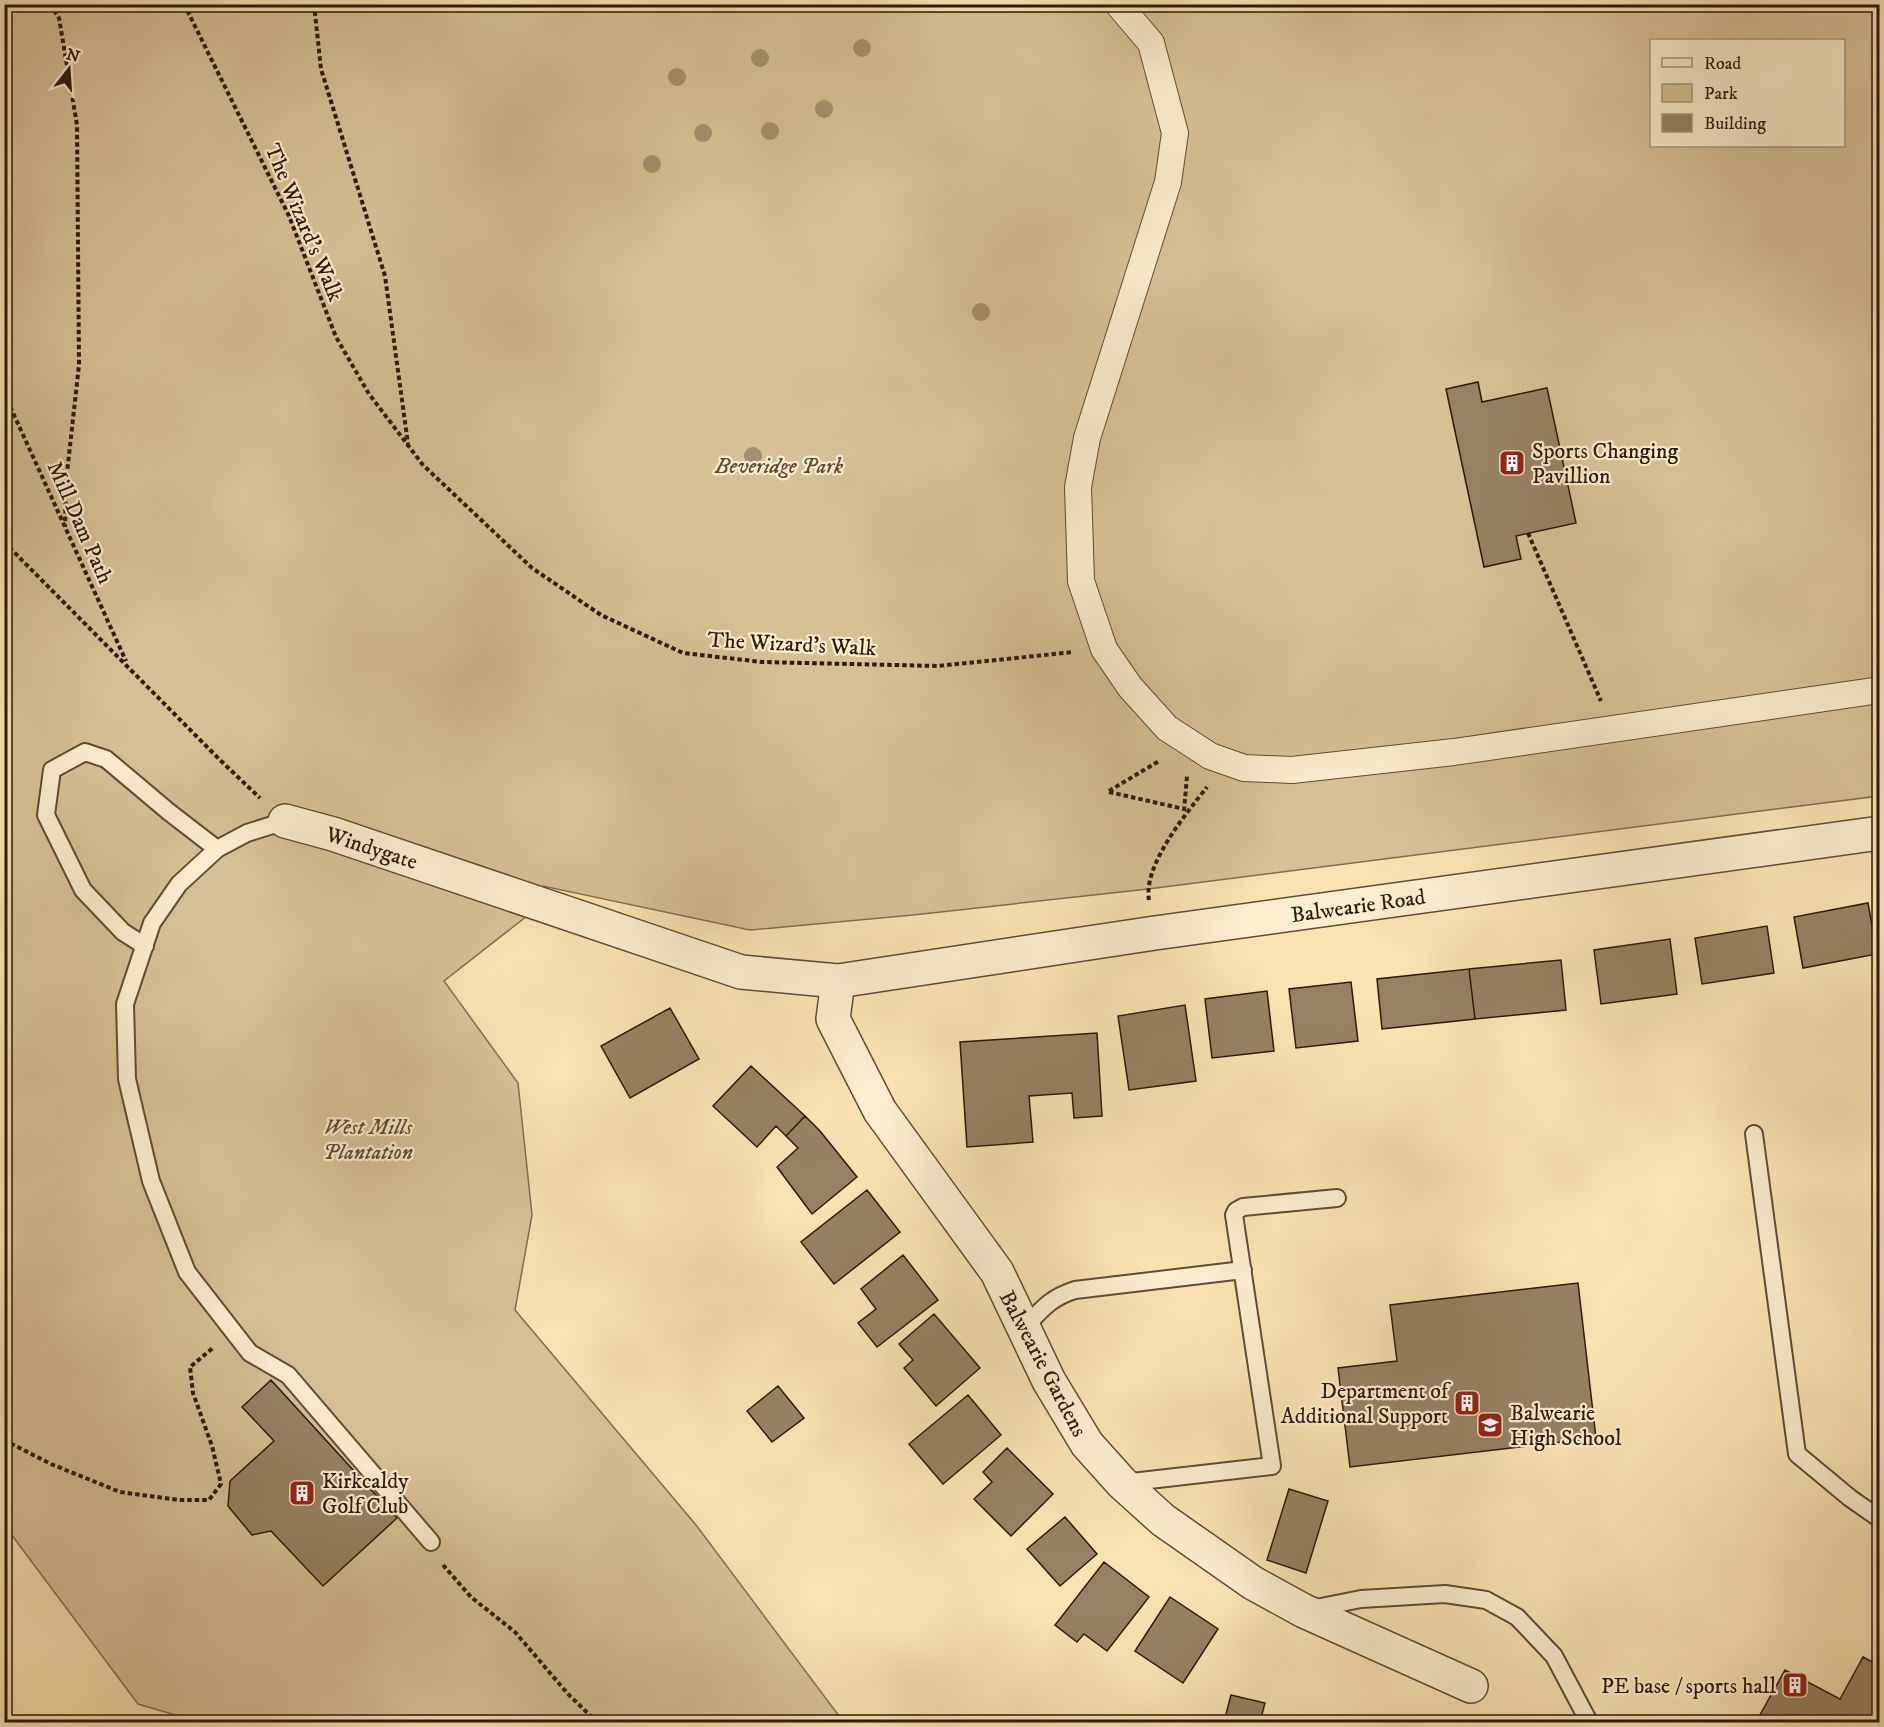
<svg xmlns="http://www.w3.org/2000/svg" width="1884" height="1727" viewBox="0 0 1884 1727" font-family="'IM FELL DW Pica',serif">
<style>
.green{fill:#d6c196;stroke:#806d50;stroke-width:1.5;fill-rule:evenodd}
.building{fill:#968262;stroke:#2a190b;stroke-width:1.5}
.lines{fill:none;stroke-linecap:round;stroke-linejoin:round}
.service-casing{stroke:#5e4c35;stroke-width:20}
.pedestrian-casing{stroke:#5e4c35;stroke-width:28}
.minor-casing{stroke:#5e4c35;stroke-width:36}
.path{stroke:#2a190b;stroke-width:4;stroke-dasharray:4.5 3;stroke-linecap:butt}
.service{stroke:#fbedce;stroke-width:16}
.pedestrian{stroke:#fbedce;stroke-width:26}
.minor{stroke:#fbedce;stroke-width:33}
.tree{fill:#a48f6e}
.labels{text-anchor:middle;stroke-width:4.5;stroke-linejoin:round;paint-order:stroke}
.street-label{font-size:22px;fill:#2a190b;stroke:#fbedce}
.poi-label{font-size:22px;fill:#2a190b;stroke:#fbedce;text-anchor:start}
.park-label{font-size:22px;font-style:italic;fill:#5e4b35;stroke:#fbedce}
</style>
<rect width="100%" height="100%" fill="#f9e3b3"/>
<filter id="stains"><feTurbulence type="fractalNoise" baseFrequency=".00333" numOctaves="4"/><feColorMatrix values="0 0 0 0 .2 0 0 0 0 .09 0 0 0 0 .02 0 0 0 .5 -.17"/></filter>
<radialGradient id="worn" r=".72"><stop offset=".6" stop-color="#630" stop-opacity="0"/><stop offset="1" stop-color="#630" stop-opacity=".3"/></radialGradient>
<!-- green -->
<path class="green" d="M5,5H1879V796L1148,889L913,915L750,930L543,886L527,916L444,981L518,1083L532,1215L515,1310L696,1525L839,1716L849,1722H417L412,1719L362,1722H199L138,1704L5,1526ZM1652,40H1844V146H1652Z"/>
<!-- building -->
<path class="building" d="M1478,382L1482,402L1547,388L1576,523L1516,536L1521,559L1484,567L1446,389Z
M1868,903L1877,954L1803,968L1794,917Z
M1767,926L1774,973L1702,984L1695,938Z
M1670,939L1677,994L1601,1004L1594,950Z
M1561,960L1566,1010L1475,1019L1469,969Z
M1469,969L1475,1019L1382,1029L1377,979Z
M1351,982L1358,1041L1296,1048L1289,989Z
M1267,991L1274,1051L1212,1058L1205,999Z
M1185,1005L1196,1081L1129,1090L1118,1016Z
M670,1008L699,1059L630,1098L601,1046Z
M1097,1033L1102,1116L1074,1118L1072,1093L1029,1096L1033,1142L967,1147L960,1042Z
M751,1066L805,1116L786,1136L776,1126L757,1147L713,1106Z
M805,1116L820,1131L857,1177L812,1214L777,1167L798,1148L786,1136Z
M867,1190L900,1232L834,1284L801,1242Z
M903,1255L938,1300L877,1347L858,1323L876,1309L861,1289Z
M1578,1283L1596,1438L1350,1467L1338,1368L1397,1361L1390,1305Z
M934,1314L980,1368L936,1406L904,1368L913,1360L899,1344Z
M271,1380L397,1518L323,1586L271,1531L252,1535L228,1506L230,1481L274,1441L242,1407Z
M778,1386L804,1418L772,1442L747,1411Z
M968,1395L1001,1435L943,1484L909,1444Z
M1007,1448L1053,1494L1011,1536L974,1499L992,1482L983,1472Z
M1289,1489L1328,1501L1306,1573L1267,1560Z
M1065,1517L1097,1554L1060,1586L1027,1549Z
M1104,1562L1149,1597L1107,1651L1084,1634L1077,1642L1055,1625Z
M1170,1597L1218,1629L1183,1683L1135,1651Z
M1863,1657L1880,1666V1722H1756L1785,1670L1840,1699Z
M1231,1695L1265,1703L1260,1722H1224Z"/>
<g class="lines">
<!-- service casing -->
<g class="service-casing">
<path id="service" d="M285,821L247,833L217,849L179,884L152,923L125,1004L127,1079L151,1181L187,1272L250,1353L288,1375L431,1542
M145,946L123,932L83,890L46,815L52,770L85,752L106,759L169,812L217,849
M1754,1134L1797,1454L1850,1498L1880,1519
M1024,1328C1042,1309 1050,1298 1075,1290L1243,1270
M1123,1483L1272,1466L1234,1215L1236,1211L1243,1207L1337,1198
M1311,1609L1361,1599L1445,1594L1486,1600L1517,1617L1554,1656L1589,1722"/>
</g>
<!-- pedestrian casing -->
<g class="pedestrian-casing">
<path id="pedestrian" d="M1118,4L1151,43L1175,133L1168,182L1087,438L1078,487L1081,581L1104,649L1130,687L1167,728L1210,756L1244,768L1292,770L1454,752L1880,690"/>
</g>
<!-- minor casing -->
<g class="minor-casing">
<path id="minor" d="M285,821L333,834L741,972L838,981L1155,933L1880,833
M838,981L833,1019L880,1111L997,1272L1049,1381L1087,1444L1122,1483L1163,1520L1253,1583L1304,1611L1471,1686"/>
</g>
<!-- path -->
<path class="path" d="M50,4L59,18L77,125L79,365L66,482L65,527
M184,4L289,216L336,337L369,394L423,465L532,568L601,615L683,653L762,662L938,666L1074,652
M314,4L321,69L385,276L408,444
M4,393L126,661
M1528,533L1601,701
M4,542L221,761L260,798
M1109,791L1159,761
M1109,792L1184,809
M1184,811L1187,776
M1149,900C1143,865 1186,814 1207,787
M4,1440L51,1464L120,1492L179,1500H209L221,1484L212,1446L193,1393L190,1367L214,1347
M443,1565L471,1597L515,1632L568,1694L597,1722"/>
<!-- service -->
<use href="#service" class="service"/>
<!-- pedestrian -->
<use href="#pedestrian" class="pedestrian"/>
<!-- minor -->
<use href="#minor" class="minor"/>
</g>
<!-- trees -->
<g class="tree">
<circle cx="862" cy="48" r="9"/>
<circle cx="760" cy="58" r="9"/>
<circle cx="677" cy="77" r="9"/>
<circle cx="824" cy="109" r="9"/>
<circle cx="770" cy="131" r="9"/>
<circle cx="703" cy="133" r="9"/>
<circle cx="652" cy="164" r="9"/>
<circle cx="981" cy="312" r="9"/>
<circle cx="753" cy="456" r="9"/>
</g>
<!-- icons -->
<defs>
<g id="building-square" transform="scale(1.35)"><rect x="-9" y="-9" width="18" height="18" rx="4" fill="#8f2418" stroke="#fbedce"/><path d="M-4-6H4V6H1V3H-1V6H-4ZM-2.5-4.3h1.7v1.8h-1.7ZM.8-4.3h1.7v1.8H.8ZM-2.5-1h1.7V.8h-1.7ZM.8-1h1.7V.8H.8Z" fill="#fff"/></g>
<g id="school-square" transform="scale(1.35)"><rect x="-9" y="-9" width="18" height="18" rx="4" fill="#8f2418" stroke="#fbedce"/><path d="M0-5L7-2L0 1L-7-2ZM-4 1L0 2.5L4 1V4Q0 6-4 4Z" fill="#fff"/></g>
</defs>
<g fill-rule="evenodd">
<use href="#building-square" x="1512" y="463"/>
<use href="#building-square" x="1467" y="1403"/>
<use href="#school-square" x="1490" y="1425"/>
<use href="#building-square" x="302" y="1493"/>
<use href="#building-square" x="1795" y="1685"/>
</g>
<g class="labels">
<!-- street labels -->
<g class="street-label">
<text transform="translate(305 222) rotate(67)" y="8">The Wizard's Walk</text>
<text transform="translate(81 522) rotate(66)" y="8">Mill Dam Path</text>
<text transform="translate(792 643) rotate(3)" y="8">The Wizard's Walk</text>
<text transform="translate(372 847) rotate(18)" y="8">Windygate</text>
<text transform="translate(1358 905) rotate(-8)" y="8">Balwearie Road</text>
<text transform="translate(1044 1363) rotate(62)" y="8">Balwearie Gardens</text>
</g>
<!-- poi labels -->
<g class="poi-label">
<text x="1532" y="458">Sports Changing<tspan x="1532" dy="25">Pavillion</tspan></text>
<text x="1448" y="1398" text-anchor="end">Department of<tspan x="1448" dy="25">Additional Support</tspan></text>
<text x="1510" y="1420">Balwearie<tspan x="1510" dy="25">High School</tspan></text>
<text x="322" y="1488">Kirkcaldy<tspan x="322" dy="25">Golf Club</tspan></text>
<text x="1776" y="1693" text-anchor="end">PE base / sports hall</text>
</g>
<!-- park labels -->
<g class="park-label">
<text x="779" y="473">Beveridge Park</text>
<text x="368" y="1134">West Mills<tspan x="368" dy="25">Plantation</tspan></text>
</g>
</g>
<!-- margin -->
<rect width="1884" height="1727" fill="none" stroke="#f9e3b3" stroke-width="24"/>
<rect x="6" y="6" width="1872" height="1715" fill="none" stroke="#2a190b" stroke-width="3"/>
<rect x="12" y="12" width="1860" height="1703" fill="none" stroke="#2a190b" stroke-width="1.5"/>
<!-- legend -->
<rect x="1650" y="39" width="195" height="108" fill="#fbedce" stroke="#a79880" stroke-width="1.5"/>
<rect x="1662" y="58" width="30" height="9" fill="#fbedce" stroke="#a79880" stroke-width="1.5"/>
<text x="1704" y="69" font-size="18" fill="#2a190b">Road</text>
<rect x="1662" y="84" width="30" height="18" fill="#d6c196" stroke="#a79880" stroke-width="1.5"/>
<text x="1704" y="99" font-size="18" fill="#2a190b">Park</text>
<rect x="1662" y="114" width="30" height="18" fill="#968262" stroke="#a79880" stroke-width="1.5"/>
<text x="1704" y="129" font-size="18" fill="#2a190b">Building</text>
<!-- north arrow -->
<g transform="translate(69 69) rotate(17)" stroke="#fbedce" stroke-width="4.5" paint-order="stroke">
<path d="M0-4.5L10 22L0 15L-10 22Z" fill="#2a190b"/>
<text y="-9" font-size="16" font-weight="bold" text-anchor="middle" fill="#2a190b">N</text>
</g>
<rect width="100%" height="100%" filter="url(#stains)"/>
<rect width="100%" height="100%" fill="url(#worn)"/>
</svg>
